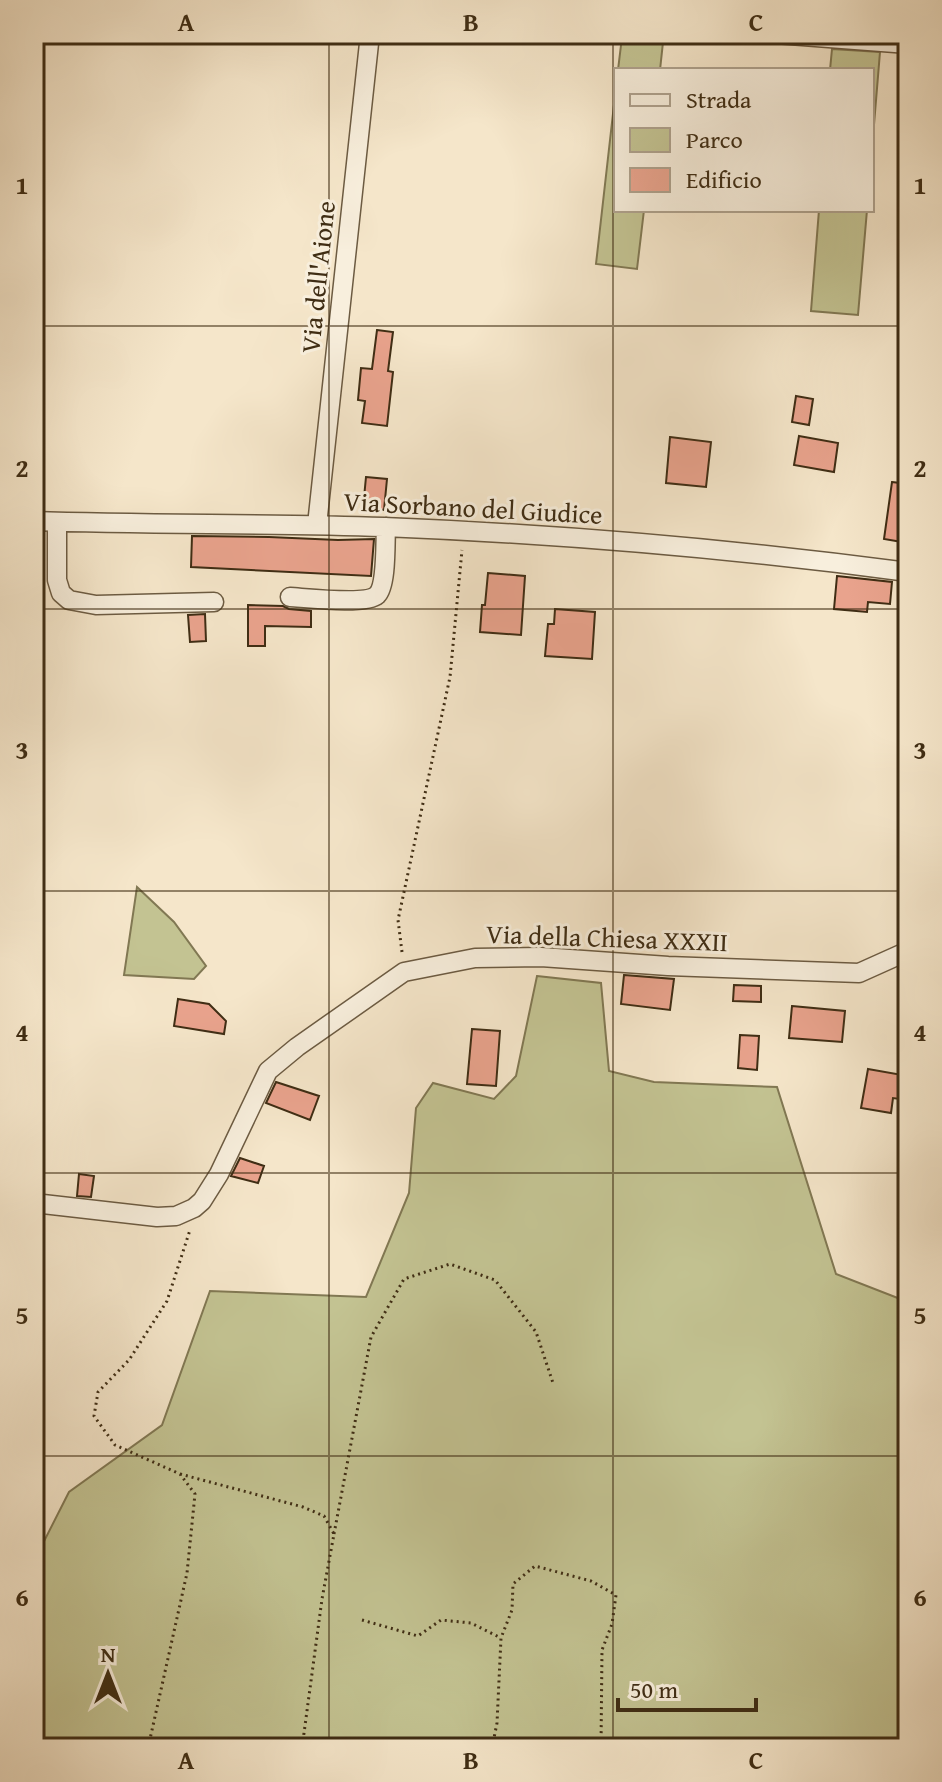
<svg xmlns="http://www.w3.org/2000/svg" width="942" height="1782" viewBox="0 0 942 1782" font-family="'Gentium Book Plus',serif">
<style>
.green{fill:#c3c392;stroke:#817853;stroke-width:2}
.building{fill:#e9a38d;stroke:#3f2d14;stroke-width:2}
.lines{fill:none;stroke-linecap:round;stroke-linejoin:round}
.minor-casing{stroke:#6c5b42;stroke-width:21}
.path{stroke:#3f2d14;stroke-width:3;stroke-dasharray:2 4;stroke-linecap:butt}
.minor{stroke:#f8efdd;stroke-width:18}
.grid{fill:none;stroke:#3f2d14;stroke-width:2;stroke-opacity:0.55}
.labels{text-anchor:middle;stroke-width:6;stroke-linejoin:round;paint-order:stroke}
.street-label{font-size:26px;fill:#3f2d14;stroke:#f8efdd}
.neatline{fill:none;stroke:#3f2d14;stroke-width:3}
.grid-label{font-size:26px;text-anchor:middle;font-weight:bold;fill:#3f2d14}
</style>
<rect width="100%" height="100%" fill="#f5e6ca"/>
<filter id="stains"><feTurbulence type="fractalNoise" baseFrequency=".0025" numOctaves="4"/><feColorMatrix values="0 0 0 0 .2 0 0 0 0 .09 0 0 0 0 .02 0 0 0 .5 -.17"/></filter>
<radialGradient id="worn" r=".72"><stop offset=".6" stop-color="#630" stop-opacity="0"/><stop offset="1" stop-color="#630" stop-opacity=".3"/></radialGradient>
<!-- green -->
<path class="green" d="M622,37L663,42L660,70H618Z
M832,49L880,52L872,149V70H830Z
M616,87V210H644L637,269L596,264Z
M819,210H867L858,315L811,311Z
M34,549L44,574L38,616L34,631Z
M137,887L174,922L206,966L194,979L124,975Z
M537,976L601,983L609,1071L654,1082L777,1087L836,1274L908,1302V1748H34V1561L69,1492L162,1425L210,1291L366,1297L409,1193L416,1108L433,1083L494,1099L516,1076Z"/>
<!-- building -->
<path class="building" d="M377,330L393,332L388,371L393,372L387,426L362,423L365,401L358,400L361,368L372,369Z
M796,396L813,399L809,425L792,422Z
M799,436L838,443L834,472L794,465Z
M670,437L711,442L706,487L666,483Z
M366,477L387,479L384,510L363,508Z
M892,482L908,484V543L884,539Z
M192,536L269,537L338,540L374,539L371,576L191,567Z
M488,573L525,576L521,635L480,632L482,605H485Z
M837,576L892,582L890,604L868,602L867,612L834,609Z
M248,605L283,606L289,609L311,611V627L265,626V646H248Z
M555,609L595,612L592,659L545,656L548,624H554Z
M205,614L206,641L190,642L188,615Z
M624,975L674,979L670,1010L621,1004Z
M734,985L761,986V1002L733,1001Z
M178,999L209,1004L226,1021L224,1034L174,1026Z
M792,1006L845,1011L842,1042L789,1038Z
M472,1029L500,1031L496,1086L467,1084Z
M740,1035L759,1036L757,1070L738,1068Z
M868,1069L908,1076V1100L893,1098L891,1113L861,1108Z
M276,1082L319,1096L310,1120L266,1103Z
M240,1158L264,1166L258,1183L231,1176Z
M79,1174L94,1176L91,1197L77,1196Z"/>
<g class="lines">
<!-- minor casing -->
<g class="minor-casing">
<path id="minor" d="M776,34L908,44
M34,521C151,525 268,523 384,527C559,534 735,549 908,572
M57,522V580L61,593L69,600L96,605L214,602
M317,525L370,34
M290,597C307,598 366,605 377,595C387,585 385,542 386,527
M34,1203L157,1217L176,1216L194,1208L202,1201L219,1174L268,1071L297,1047L404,972L475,958L541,957L668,966L859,973L908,951"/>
</g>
<!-- path -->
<path class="path" d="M402,952L398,920L450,677L462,550
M180,1474L303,1507L324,1516L334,1534L322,1599L302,1748
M334,1534L371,1337L404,1279L450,1264L495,1280L536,1332L553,1383
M362,1620L418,1636L441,1620L471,1623L501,1638
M148,1748L187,1573L195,1494L180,1474L115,1445L94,1416L98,1392L129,1360L167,1301L190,1230
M492,1748L497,1723L501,1638L512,1610L513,1584L535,1566L591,1581L616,1595L612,1624L602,1650L601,1748"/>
<!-- minor -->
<use href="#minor" class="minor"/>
</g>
<!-- grid -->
<path class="grid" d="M329,34V1748M613,34V1748M34,326H908M34,609H908M34,891H908M34,1173H908M34,1456H908"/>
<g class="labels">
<!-- street labels -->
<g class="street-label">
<text transform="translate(318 277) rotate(-84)" y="9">Via dell'Aione</text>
<text transform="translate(473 508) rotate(3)" y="9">Via Sorbano del Giudice</text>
<text transform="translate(607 938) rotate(2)" y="9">Via della Chiesa XXXII</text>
</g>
</g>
<!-- margin -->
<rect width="942" height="1782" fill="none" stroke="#f5e6ca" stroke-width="88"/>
<!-- legend -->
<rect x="614" y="68" width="260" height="144" fill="#f8efdd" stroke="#aea18d" stroke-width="2"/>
<rect x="630" y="94" width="40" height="12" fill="#f8efdd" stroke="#aea18d" stroke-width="2"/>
<text x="686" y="108" font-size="24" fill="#3f2d14">Strada</text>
<rect x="630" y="128" width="40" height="24" fill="#c3c392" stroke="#aea18d" stroke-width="2"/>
<text x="686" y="148" font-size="24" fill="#3f2d14">Parco</text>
<rect x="630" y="168" width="40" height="24" fill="#e9a38d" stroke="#aea18d" stroke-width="2"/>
<text x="686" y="188" font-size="24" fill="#3f2d14">Edificio</text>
<!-- north arrow -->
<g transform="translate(108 1674)" stroke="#f8efdd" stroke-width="6" paint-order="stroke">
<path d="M0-6L14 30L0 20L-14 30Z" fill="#3f2d14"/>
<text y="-12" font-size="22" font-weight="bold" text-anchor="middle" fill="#3f2d14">N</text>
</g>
<!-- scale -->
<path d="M618 1698v12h138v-12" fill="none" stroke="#3f2d14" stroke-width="4"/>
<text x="630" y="1698" font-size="24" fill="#3f2d14" stroke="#f8efdd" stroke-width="6" paint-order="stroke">50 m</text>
<rect x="44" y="44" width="854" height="1694" class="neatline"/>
<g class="grid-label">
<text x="186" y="31">A</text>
<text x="471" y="31">B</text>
<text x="756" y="31">C</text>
<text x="22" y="194">1</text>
<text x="920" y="194">1</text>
<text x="22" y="477">2</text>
<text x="920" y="477">2</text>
<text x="22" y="759">3</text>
<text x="920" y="759">3</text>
<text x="22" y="1041">4</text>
<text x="920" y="1041">4</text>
<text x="22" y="1324">5</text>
<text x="920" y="1324">5</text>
<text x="22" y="1606">6</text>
<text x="920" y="1606">6</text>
<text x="186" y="1769">A</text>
<text x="471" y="1769">B</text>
<text x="756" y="1769">C</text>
</g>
<rect width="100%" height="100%" filter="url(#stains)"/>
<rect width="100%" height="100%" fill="url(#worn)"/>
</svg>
